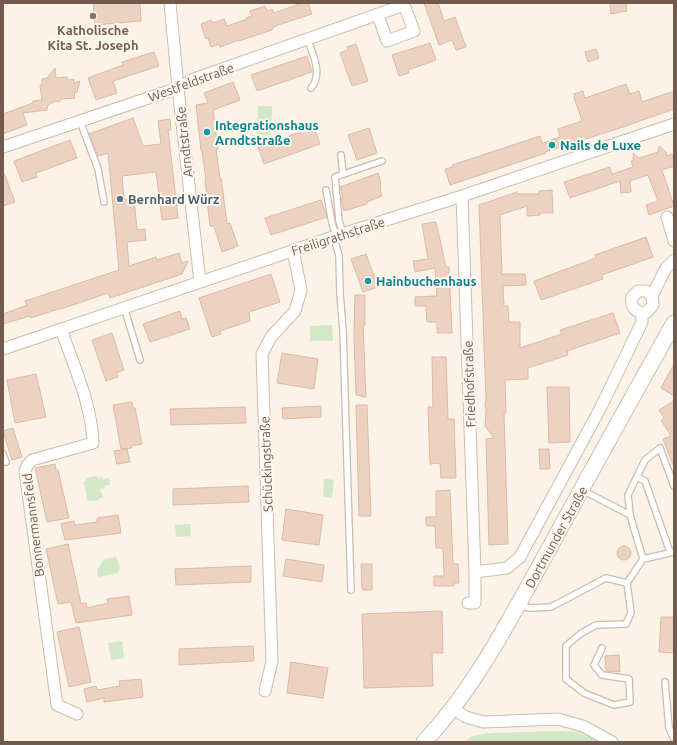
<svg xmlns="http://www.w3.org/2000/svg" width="677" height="745" viewBox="0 0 677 745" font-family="Ubuntu,sans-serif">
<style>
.green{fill:#d4e7c6}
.building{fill:#eed2c1;stroke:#dfb9a3}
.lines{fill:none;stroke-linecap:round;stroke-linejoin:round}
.service-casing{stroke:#ccbbae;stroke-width:8}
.minor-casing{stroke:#ccbbae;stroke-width:13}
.secondary-casing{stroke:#d0bdaf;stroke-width:17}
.service{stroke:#fff;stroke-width:5.5}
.minor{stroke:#fff;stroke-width:11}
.secondary{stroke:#fff;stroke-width:15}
.education-dot{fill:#8d6e63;stroke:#fef7ed;stroke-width:1.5}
.culture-dot{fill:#0f9aa8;stroke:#fef7ed;stroke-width:1.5}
.service-dot{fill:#5c6f8a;stroke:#fef7ed;stroke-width:1.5}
.labels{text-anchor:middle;stroke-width:4;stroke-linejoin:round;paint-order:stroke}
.education-label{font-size:13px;font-weight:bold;fill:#785e54;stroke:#fef7ed}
.street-label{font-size:13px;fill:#725a4d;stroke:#fef7ed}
.culture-label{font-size:13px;font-weight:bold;fill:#0d838f;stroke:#fef7ed;text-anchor:start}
.service-label{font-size:13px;font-weight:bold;fill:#4e5e75;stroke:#fef7ed;text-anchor:start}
</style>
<rect width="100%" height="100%" fill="#fbf3e7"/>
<!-- green -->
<path class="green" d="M258,106H272L271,135H257Z
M332,325L333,341H310V326Z
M97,476V478L102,477L103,479L109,478L110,485L104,486L105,488L100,489L103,498H99V500L87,501L84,481H86V478Z
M324,479L334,480L332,498L323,497Z
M190,524L191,536L176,537L175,525Z
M116,557L120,568L118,573L98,577L97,570L104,559Z
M122,641L124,658L111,660L108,643Z
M563,731L579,732L601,742H465L472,736L490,733Z"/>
<!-- building -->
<path class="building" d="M93,3H140L141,21L95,25Z
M302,3H308L312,14L278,25L272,28V30L239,41V40L220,47L219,44L211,47L208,38L206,39L202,28L201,24L211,20L213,23L224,19L227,26L247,19L246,18L252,16L250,11L265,6L267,11L272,9L274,13Z
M424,3H438L444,21L455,17L466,47L456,50L452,40L439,45Z
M610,3H626L627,11L611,14Z
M430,43L436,60L408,70L409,73L399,76L392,55Z
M356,44L368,81L352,86L340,53L348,50L347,47Z
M596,49L599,58L588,62L585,52Z
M154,52L159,66L113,81L117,93L96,100L88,78L123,65L122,62Z
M307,56L312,72L257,91L251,75Z
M55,68L56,78L67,77L68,80L74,79V83L80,81L77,92L74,93L75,98L62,99L59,102L55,101L48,105L47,110L23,113L27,125L3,134V114L33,103V101L42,100L40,85H42V79L47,78Z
M233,82L240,100L213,110L218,149H216L220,178H221L227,224L230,223L238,246L222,252L214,226H210L205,180H206L202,151H201L196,105L208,103L204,93Z
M626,84L630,94L639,91L642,102L674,91V109L620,128L554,149L551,140L560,137L558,129L582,121L574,97H575L574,94L583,91L585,98Z
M133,118L143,146L161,144L158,121L170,119L171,130H168L178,218L162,220L156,172L122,176L124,200L131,198L135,208L137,230L145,229L146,240L127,242L129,266L156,257L157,260L179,253L182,263L188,261L182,274L110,298L108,293L61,309V308L31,318L30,316L3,324V314L27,305L25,301L119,270L108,153L98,156L89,134Z
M314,127L320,144L264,164L258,147Z
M369,128L377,153L357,160L348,135Z
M540,136L542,143L550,141V150L545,152L546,153L450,185L445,169L453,167L452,165Z
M70,140L77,158L36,173L37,177L22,182L14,161Z
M659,146L666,152L667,156L672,154L674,160V166L662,170L674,206L649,215L646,205L658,201L648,175L630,181L631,192L621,193L620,181L570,198L564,182L610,167L612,174L633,167L631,161H633V153L639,158L658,152Z
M4,173L15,202L3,206V174Z
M378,173L381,183L380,184L381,189L380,190L382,196L367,202V204L344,211L342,204L341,198H343L340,187Z
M552,190L553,213H540V215L527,216V206L500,215L502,274H525L526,285L503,286L504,306H508L509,322H520V348L562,334L560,330L613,313L620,333L567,351L568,355L528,368V379L505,380L506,413H504L508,544L489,545L486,439L494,438L485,426L486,408L485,406L486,400L479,205L517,192V194H539V191Z
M321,200L327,217L271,235L265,218Z
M436,222L446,267H449L452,333H437V322H427L426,306H415V297L437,296L435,268L415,272L413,261L428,259L422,224Z
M646,237L653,257L602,275L603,279L541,300L534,281L596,258L595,255Z
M366,254L378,287L363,292L351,259Z
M271,274L280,302L249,312L250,321L220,331L221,334L212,337L199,298Z
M355,295H365V325H363L366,397L356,395L354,336Z
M180,311L182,319L186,318L190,329L150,342L143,324Z
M112,333L124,370L116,373L118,377L106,381L92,340Z
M282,353L318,359L314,389L277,383Z
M432,357H446L448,419H454L456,478H441L440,463L430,464L428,407H433Z
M674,364V396L661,388Z
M36,374L46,417L15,423L7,380Z
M547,387H569L570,442L549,443Z
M674,401V465H673L663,439L671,436L661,420L664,418L659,410Z
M132,402L133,408H135L142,444L131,446L132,448L121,449L113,405Z
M356,405H367L371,516H359Z
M321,406V417L283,419L282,408Z
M245,407L246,423L171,425L170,409Z
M13,428L22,457L12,460L3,431Z
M127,449L130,462L117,464L114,451Z
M539,449H549L550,469H540Z
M55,464L56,470H58L69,518L47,522L35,468Z
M248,486L249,502L173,505V489Z
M450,490L453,564H458L459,583H454V586H434V576H444L443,548H436L435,526H426V517H436V491Z
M286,509L323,515L319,545L282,540Z
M118,515L121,533L65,540L61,524L74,521L75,525L97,522V518Z
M68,544L81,604L86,603L87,608L108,603L107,599L129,596L132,615L76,623L71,602L58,604L46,549Z
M617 553a7 7 0 1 1 14 0a7 7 0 1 1-14 0Z
M286,559L324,565L322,582L283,576Z
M361,564H372V590H362Z
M251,566V582L176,585L175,569Z
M442,611L443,653H432L433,686L364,688L362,614Z
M661,617H674V653L659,652Z
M79,627L91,682L69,687L57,632Z
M253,646L254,661L179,665V649Z
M619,655L620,672L606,671L605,656Z
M291,662L328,668L323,698L287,693Z
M141,679L143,697L104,702V698L87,702L84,689L96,686L97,690L120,686L119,681Z"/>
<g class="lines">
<!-- service casing -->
<g class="service-casing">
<path id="service" d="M308,40C313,55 323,74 311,88
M80,121L98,169L104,202
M341,155L343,174
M326,190L332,223L336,236
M343,233L339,221L335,177L382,161
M334,237L339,256L340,293L343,331L351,590
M124,307L140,360
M3,454L6,462
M637,477L645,481L670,552
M582,490L630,515L643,559
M630,515L628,495L645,460L660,448L674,486
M519,606L531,608L551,607L606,578L627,583L643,559L674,552
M602,648L594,665L602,675L629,679L630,702L614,705L584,693L566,679V646L580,634L596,625L626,624L631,613L627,583
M665,682L669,728L674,739"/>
</g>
<!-- minor casing -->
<g class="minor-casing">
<path id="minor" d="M170,3L178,88L200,282
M3,147L178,88L194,79L404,5L414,31L387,41L378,15
M462,196L475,572V603H468
M667,217L674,241
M652,296L646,291H638L632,297C630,305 634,311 642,313L647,312L653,305L652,296L666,268L674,260
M61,329C73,364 92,405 93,443L32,460L27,466L25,471L57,705L77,714
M3,349L336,236L462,196L674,124
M475,572L507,568L520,557L601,407L642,322V313
M265,691L272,661L262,354L271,337L295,311L301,290L293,250
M453,709L466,717L483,722L558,719L583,726L612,742"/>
</g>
<!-- secondary casing -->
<g class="secondary-casing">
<path id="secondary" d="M424,742C475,688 508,622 544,558C587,479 630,401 674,323"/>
</g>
<!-- service -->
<use href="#service" class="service"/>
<!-- minor -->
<use href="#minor" class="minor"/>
<!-- secondary -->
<use href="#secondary" class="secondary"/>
</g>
<!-- markers -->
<circle class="education-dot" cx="93" cy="16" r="4"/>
<g class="culture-dot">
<circle cx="207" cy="132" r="4"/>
<circle cx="552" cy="145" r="4"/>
<circle cx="368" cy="281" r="4"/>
</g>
<circle class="service-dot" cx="120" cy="199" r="4"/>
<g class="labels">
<!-- education labels -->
<g class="education-label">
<text x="93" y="35">Katholische<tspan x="93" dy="15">Kita St. Joseph</tspan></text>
</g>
<!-- street labels -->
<g class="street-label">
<text transform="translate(191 82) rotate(-20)" y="5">Westfeldstraße</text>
<text transform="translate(184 142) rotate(-96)" y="5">Arndtstraße</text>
<text transform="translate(338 236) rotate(-18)" y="5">Freiligrathstraße</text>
<text transform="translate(469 384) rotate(-92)" y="5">Friedhofstraße</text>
<text transform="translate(266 464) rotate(-92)" y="5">Schückingstraße</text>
<text transform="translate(33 525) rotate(-97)" y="5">Bonnermannsfeld</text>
<text transform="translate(556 537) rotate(-61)" y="5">Dortmunder Straße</text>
</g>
<!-- culture labels -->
<g class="culture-label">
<text x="215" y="130">Integrationshaus<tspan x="215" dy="15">Arndtstraße</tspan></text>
<text x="560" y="150">Nails de Luxe</text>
<text x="376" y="286">Hainbuchenhaus</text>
</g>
<!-- service labels -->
<g class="service-label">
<text x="128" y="204">Bernhard Würz</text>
</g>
</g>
<!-- border -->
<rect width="677" height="745" fill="none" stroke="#725a4d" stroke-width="8"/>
</svg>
